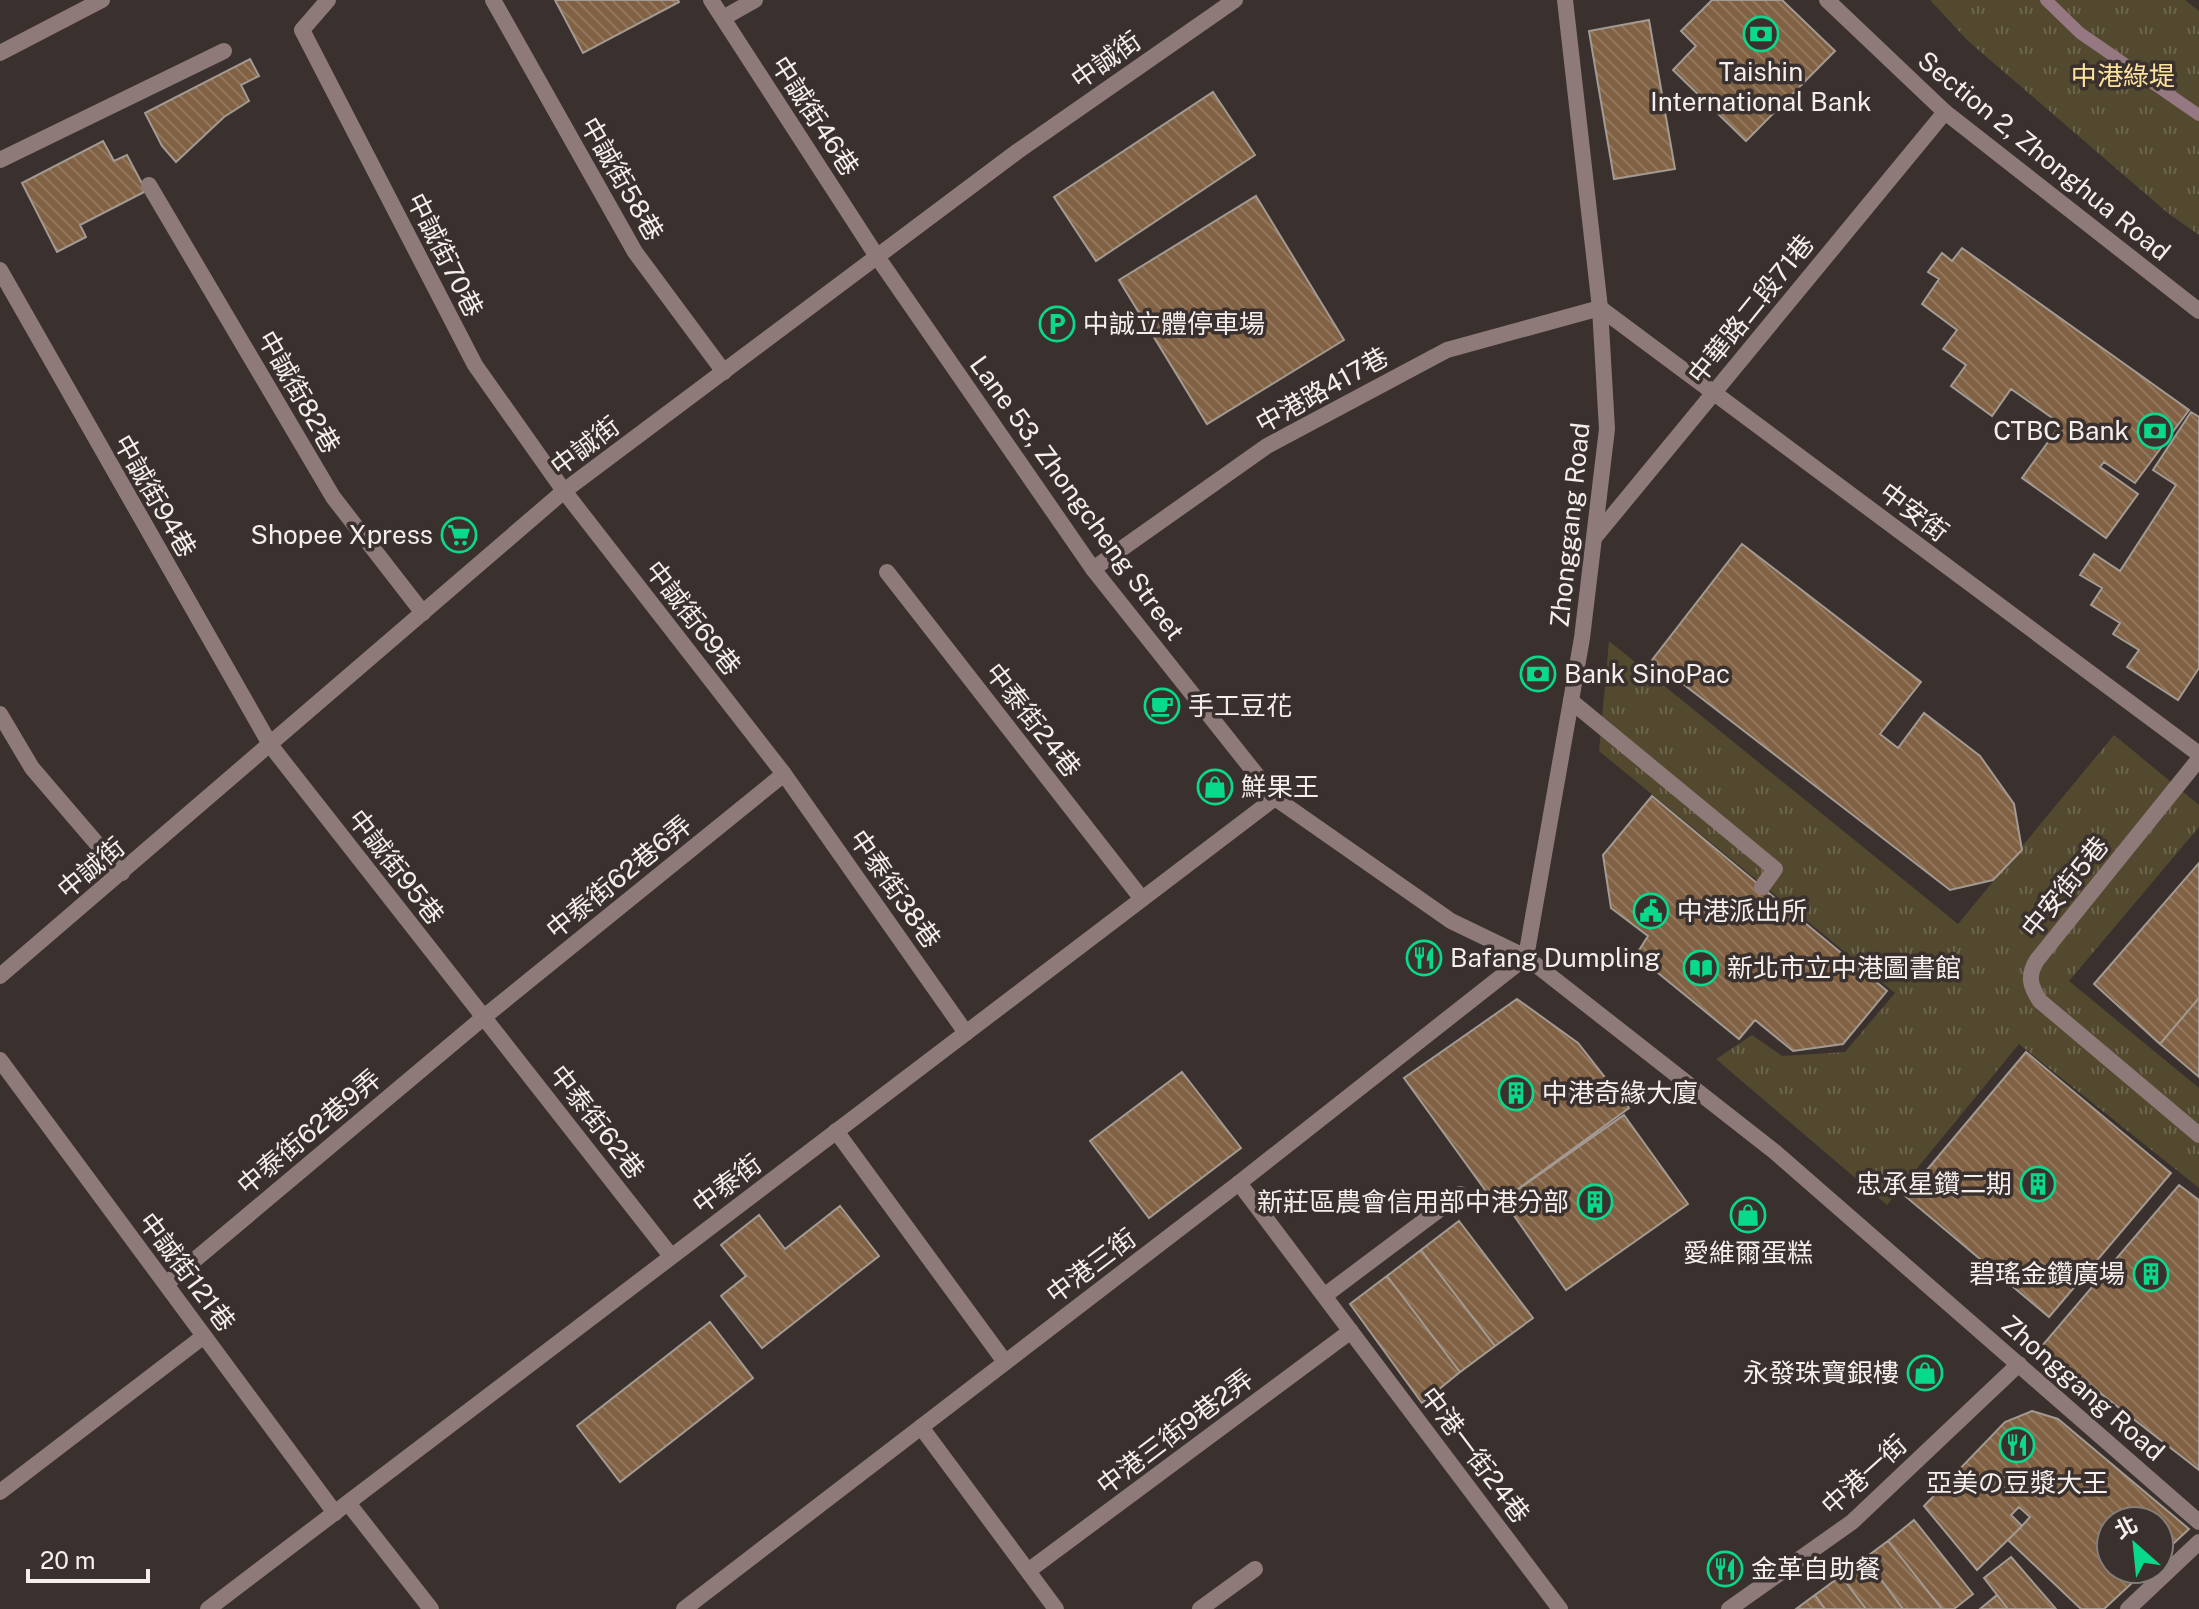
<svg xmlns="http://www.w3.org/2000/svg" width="2199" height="1609" viewBox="0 0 2199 1609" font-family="'Public Sans','Noto Sans TC','Noto Sans JP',sans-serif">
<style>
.grass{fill:url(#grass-tufts)}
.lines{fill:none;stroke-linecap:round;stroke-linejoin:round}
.stream{stroke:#967883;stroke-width:12}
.building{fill:url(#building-back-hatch);stroke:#a29a93;stroke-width:2;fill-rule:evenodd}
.service{stroke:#8f7a7a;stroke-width:16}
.minor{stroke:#8f7a7a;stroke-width:16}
.tertiary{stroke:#8f7a7a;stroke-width:16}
.labels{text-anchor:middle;stroke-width:7;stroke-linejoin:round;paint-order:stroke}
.street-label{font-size:26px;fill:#f4eeec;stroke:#3a312e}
.poi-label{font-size:26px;fill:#f4eeec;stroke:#3a312e;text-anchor:start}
.park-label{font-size:26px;fill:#fde29e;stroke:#3a312e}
</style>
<defs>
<pattern id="grass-tufts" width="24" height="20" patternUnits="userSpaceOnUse" patternTransform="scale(2)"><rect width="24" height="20" fill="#53492f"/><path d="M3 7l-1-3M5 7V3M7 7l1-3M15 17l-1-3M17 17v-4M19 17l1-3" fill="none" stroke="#6c644d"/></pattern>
<pattern id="building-back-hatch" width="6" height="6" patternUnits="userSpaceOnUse" patternTransform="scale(2)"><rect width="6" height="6" fill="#816143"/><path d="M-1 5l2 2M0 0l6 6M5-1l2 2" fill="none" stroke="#93785e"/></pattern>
</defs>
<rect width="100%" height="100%" fill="#3a312e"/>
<!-- grass -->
<path class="grass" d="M1930,0H2185L2199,11V235L2169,214L1968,41Z
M1609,641L1958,924L2114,735L2199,805V827L2069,981L2199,1088V1188L2019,1044L1887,1205L1716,1059L1752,1035L1782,1056L1845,1052L1895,993L1599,751Z"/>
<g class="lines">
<!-- stream -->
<path class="stream" d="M2046,0L2080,33L2199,115"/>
</g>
<!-- building -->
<path class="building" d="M555,0H678L679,2L583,53Z
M1712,0H1782L1835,51L1746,141L1673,70L1696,46L1681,31Z
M1649,20L1675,169L1614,179L1589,31Z
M250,59L259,76L241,85L249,101L224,117L176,162L162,146L145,113Z
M1213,92L1255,155L1096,261L1054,197Z
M103,141L114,161L127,155L146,191L80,225L86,237L57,252L22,183Z
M1256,196L1344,340L1207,424L1119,280Z
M1962,248L2189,410L2135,483L2104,462L2100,467L2138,494L2106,538L2022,478L2061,424L2011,389L1992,416L1951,386L1966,365L1943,349L1957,330L1922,304L1939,279L1928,272L1942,253L1952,261Z
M2191,412L2199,417V668L2178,700L2127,667L2139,650L2113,634L2120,623L2091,605L2102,588L2080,575L2094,554L2120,571L2176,485L2153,470Z
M1742,544L1921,682L1880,734L1898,748L1924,713L1980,756L2014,804L2022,850L1993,880L1950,890L1652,660Z
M1652,796L1887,991L1843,1044L1793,1051L1755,1020L1739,1039L1636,955L1648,936L1611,908L1603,855Z
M2199,863V998L2160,1044L2094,984Z
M2199,998V1077L2160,1044Z
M1517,999L1578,1043L1629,1108L1496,1205L1404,1078Z
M2026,1052L2171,1173L2049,1317L1905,1196Z
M1182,1072L1241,1148L1149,1218L1090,1141Z
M1624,1115L1688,1204L1566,1290L1503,1200Z
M2179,1185L2199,1200V1470L2041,1347Z
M840,1206L879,1256L762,1348L721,1296L746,1276L721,1245L759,1215L785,1249Z
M1459,1221L1533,1318L1495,1346L1421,1250Z
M1421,1250L1495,1346L1460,1372L1387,1276Z
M1387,1276L1460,1372L1422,1403L1350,1304Z
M710,1322L753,1378L620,1482L577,1426Z
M2032,1411L2058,1419L2189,1529L2159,1557V1521H2111V1569H2147L2104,1609H2081L2008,1540L2022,1526L1977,1570L1924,1506L2005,1422ZM2019,1507L2030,1517L2022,1526L2011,1515Z
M1914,1520L1973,1594L1954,1609H1942L1888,1541Z
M1888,1541L1942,1609H1903L1865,1558Z
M2011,1557L2056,1609H2008L1984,1578Z
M1865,1558L1903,1609H1866L1841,1576Z
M1841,1576L1866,1609H1825L1815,1595Z
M1815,1595L1825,1609H1796Z
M1997,1595L2008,1609H1980Z"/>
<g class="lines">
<!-- service -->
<path class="service" d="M328,0L302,30L475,365L564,491L784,774L966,1033
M493,0L635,252L724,372
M711,0L878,258
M723,18L755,0
M0,53L102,0
M0,160L224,51
M149,185L333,497L423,613
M0,270L271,746L671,1256
M1093,569L1267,446L1447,350L1600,308
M887,572L1142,899
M0,714L32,768L122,873
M0,1060L335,1513
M836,1131L1005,1362
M1239,1183L1560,1609
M166,1284L484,1017L784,774
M1324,1296L1460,1194
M921,1427L1056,1609
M0,1492L204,1336
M348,1503L431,1609
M1028,1571L1351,1331
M2128,1609L2199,1542"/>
<!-- minor -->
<path class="minor" d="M1600,308L2199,754
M1595,537L1945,112
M1571,701L1775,869L1762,887
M2199,759L2037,960C2027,976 2030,986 2040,1001L2199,1135
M0,976L564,491L1018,151L1235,0
M208,1609L1275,798
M684,1609L1239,1183L1526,957L1451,921L1275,798L1093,569L878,258
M1200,1609L1255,1569
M1729,1609L1852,1522L2019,1364"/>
<!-- tertiary -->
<path class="tertiary" d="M1565,0L1600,308L1607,429L1582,638L1526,957L1775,1152L2199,1522
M1827,0L1945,112L2199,311"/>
</g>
<!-- icons -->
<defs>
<g id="bank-ring" transform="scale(1.8)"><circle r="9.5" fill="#3a312e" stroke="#08d98b" stroke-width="1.5"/><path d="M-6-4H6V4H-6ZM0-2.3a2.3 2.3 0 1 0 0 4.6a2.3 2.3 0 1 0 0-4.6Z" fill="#08d98b"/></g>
<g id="parking-ring" transform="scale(1.8)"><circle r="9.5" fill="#3a312e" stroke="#08d98b" stroke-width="1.5"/><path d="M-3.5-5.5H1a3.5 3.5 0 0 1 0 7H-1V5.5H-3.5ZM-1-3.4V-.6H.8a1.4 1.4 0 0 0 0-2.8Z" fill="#08d98b"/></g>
<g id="supermarket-ring" transform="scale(1.8)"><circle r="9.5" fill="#3a312e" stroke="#08d98b" stroke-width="1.5"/><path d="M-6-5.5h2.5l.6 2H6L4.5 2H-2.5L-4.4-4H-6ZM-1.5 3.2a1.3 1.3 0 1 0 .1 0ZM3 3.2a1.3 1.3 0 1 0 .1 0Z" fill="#08d98b"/></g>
<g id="cafe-ring" transform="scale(1.8)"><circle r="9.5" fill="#3a312e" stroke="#08d98b" stroke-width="1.5"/><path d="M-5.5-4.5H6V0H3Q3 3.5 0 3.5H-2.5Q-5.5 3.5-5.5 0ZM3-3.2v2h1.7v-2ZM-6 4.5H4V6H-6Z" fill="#08d98b"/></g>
<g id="shop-ring" transform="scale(1.8)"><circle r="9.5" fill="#3a312e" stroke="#08d98b" stroke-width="1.5"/><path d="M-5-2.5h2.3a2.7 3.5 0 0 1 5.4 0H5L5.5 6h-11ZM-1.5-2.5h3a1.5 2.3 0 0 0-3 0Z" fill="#08d98b"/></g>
<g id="civic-ring" transform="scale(1.8)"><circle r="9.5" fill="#3a312e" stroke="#08d98b" stroke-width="1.5"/><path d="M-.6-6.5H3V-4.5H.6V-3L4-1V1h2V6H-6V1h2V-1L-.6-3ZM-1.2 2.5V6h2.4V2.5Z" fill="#08d98b"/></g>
<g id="restaurant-ring" transform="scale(1.8)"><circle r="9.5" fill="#3a312e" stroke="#08d98b" stroke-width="1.5"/><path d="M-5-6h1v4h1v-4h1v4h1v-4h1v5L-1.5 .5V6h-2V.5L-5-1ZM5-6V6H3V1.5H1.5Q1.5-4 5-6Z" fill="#08d98b"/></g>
<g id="library-ring" transform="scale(1.8)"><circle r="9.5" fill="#3a312e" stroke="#08d98b" stroke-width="1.5"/><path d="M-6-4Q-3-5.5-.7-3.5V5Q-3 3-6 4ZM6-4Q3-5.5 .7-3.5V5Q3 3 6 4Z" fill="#08d98b"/></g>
<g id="building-ring" transform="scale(1.8)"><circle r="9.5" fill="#3a312e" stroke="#08d98b" stroke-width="1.5"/><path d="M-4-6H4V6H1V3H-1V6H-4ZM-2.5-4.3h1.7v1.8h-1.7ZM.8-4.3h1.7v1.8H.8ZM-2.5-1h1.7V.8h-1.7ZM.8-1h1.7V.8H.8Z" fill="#08d98b"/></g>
</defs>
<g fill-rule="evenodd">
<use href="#bank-ring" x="1761" y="34"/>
<use href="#parking-ring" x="1057" y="324"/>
<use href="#bank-ring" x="2155" y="431"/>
<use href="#supermarket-ring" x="459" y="535"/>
<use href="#bank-ring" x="1538" y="674"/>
<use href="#cafe-ring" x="1162" y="706"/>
<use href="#shop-ring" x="1215" y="787"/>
<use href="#civic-ring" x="1651" y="911"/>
<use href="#restaurant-ring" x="1424" y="958"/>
<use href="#library-ring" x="1701" y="968"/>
<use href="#building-ring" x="1516" y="1093"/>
<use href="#building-ring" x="2038" y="1184"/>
<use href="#building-ring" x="1595" y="1202"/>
<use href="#shop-ring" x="1748" y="1215"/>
<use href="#building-ring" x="2151" y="1274"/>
<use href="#shop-ring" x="1925" y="1373"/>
<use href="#restaurant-ring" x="2017" y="1445"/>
<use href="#restaurant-ring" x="1725" y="1569"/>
</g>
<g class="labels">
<!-- street labels -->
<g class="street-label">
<text transform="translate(1106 60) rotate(-35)" y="9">中誠街</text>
<text transform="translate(815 116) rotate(57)" y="9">中誠街46巷</text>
<text transform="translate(2044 156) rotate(39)" y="9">Section 2, Zhonghua Road</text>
<text transform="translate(622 179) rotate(60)" y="9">中誠街58巷</text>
<text transform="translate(445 255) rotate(63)" y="9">中誠街70巷</text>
<text transform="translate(1751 309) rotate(-51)" y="9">中華路二段71巷</text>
<text transform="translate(1322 390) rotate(-29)" y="9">中港路417巷</text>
<text transform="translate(299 392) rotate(60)" y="9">中誠街82巷</text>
<text transform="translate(585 446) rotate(-37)" y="9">中誠街</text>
<text transform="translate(155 496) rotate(60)" y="9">中誠街94巷</text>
<text transform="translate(1077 498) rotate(54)" y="9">Lane 53, Zhongcheng Street</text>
<text transform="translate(1914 512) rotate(37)" y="9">中安街</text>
<text transform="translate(1570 525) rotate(-84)" y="9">Zhonggang Road</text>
<text transform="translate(693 618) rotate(52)" y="9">中誠街69巷</text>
<text transform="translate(1033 720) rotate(52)" y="9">中泰街24巷</text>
<text transform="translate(396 867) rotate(52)" y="9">中誠街95巷</text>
<text transform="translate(91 868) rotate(-40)" y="9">中誠街</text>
<text transform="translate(619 877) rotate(-39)" y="9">中泰街62巷6弄</text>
<text transform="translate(2065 887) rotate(-51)" y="9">中安街5巷</text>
<text transform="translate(895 889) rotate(55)" y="9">中泰街38巷</text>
<text transform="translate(597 1122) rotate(52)" y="9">中泰街62巷</text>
<text transform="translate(309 1132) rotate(-40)" y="9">中泰街62巷9弄</text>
<text transform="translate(727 1184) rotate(-37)" y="9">中泰街</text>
<text transform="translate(1091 1266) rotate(-37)" y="9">中港三街</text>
<text transform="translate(187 1272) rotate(53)" y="9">中誠街121巷</text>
<text transform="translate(2083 1388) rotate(41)" y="9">Zhonggang Road</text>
<text transform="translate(1175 1432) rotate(-37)" y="9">中港三街9巷2弄</text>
<text transform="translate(1475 1455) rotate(53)" y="9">中港一街24巷</text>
<text transform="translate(1864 1475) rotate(-42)" y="9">中港一街</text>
</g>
<!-- poi labels -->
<g class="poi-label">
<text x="1761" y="81" text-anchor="middle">Taishin<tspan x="1761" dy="30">International Bank</tspan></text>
<text x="1083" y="333">中誠立體停車場</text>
<text x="2129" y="440" text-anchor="end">CTBC Bank</text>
<text x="433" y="544" text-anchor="end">Shopee Xpress</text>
<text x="1564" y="683">Bank SinoPac</text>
<text x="1188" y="715">手工豆花</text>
<text x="1241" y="796">鮮果王</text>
<text x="1677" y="920">中港派出所</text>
<text x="1450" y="967">Bafang Dumpling</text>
<text x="1727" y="977">新北市立中港圖書館</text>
<text x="1542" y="1102">中港奇緣大廈</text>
<text x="2012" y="1193" text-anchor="end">忠承星鑽二期</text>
<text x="1569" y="1211" text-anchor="end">新莊區農會信用部中港分部</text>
<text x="1748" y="1262" text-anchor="middle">愛維爾蛋糕</text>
<text x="2125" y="1283" text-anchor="end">碧瑤金鑽廣場</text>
<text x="1899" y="1382" text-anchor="end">永發珠寶銀樓</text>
<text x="2017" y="1492" text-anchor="middle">亞美の豆漿大王</text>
<text x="1751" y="1578">金革自助餐</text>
</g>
<!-- park labels -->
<g class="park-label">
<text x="2123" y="85">中港綠堤</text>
</g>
</g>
<!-- north arrow -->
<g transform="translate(2135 1545) rotate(333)"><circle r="38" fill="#3a312e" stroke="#847d7a" stroke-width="2"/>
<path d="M0-6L14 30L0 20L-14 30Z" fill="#08d98b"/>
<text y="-12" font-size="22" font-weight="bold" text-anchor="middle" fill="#f4eeec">北</text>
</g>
<!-- scale -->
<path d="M28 1569v12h120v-12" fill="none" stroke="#f4eeec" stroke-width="4"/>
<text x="40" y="1569" font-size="24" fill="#f4eeec" stroke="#3a312e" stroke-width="6" paint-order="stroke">20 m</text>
</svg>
